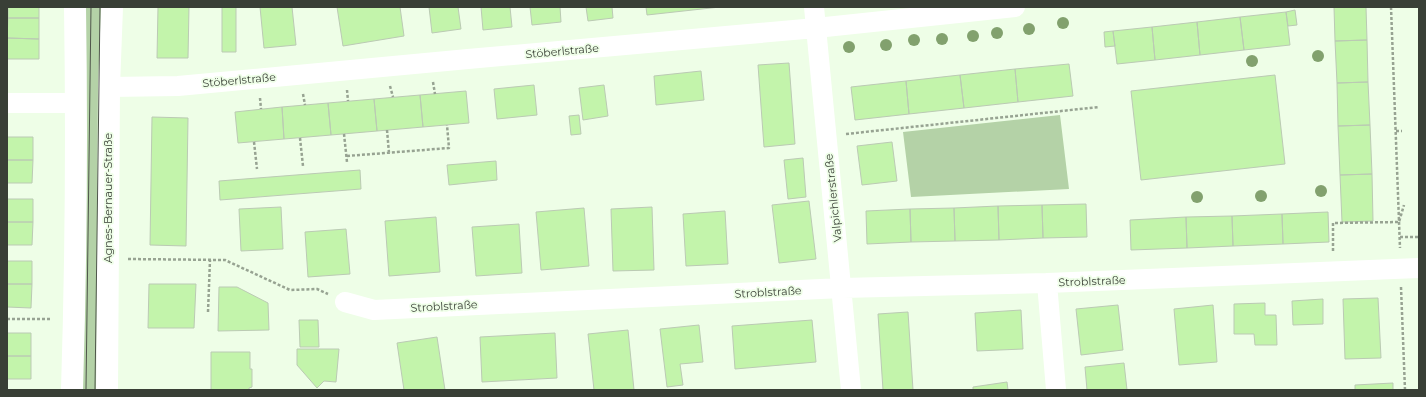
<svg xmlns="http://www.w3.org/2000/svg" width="1426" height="397" viewBox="0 0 1426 397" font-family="Montserrat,sans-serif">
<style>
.green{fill:#b4d2a7}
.building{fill:#c3f4ab;stroke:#bbcab4}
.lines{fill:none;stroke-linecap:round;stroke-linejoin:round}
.path{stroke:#97a392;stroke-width:2.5;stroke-dasharray:3 2;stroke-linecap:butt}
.street{stroke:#fff;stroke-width:20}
.secondary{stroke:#fff;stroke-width:22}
.tram{stroke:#4f564b;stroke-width:1}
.tree{fill:#82a16e}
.labels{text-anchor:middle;stroke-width:3.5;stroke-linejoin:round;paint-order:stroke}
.street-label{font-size:11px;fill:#393f36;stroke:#eefee7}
</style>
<rect width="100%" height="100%" fill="#eefee7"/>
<!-- green -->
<path class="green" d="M86,7H104L101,390H82L86,127Z
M1060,115L1069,189L911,197L903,132Z"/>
<!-- building -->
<path class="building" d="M8,7H39V18H8Z
M158,7H189L188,58H157Z
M222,7H236V52H222Z
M260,7H292L296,45L264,48Z
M337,7H400L404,36L343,46Z
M429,7H458L461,29L432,33Z
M481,7H510L512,27L483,30Z
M530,7H560L561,22L532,25Z
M586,7H612L613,18L588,21Z
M646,7H720L647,15Z
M1334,7H1366L1367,40L1335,41Z
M1295,10L1297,25L1288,26L1286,12Z
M1286,12L1290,45L1244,50L1240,17Z
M1240,17L1244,50L1200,55L1197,22Z
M8,18H39V39L7,38Z
M1197,22L1200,55L1155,60L1152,27Z
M1152,27L1155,60L1117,64L1113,31Z
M1113,31L1115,46L1105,47L1104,32Z
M7,38L39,39V59H7Z
M1367,40L1368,82L1337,83L1335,41Z
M789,63L795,144L764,147L758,65Z
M1069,64L1073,96L1018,102L1015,69Z
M1015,69L1018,102L964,108L960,75Z
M701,71L704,100L656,105L654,76Z
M960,75L964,108L909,114L906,81Z
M1275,75L1285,164L1141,180L1131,91Z
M906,81L909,114L855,120L851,87Z
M1368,82L1370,125L1338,126L1337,83Z
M534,85L537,115L497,119L494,89Z
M604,85L608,116L583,120L579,88Z
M466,91L469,123L423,127L420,95Z
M420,95L423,127L377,131L374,99Z
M374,99L377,131L331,135L328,103Z
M328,103L331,135L284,139L282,107Z
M282,107L284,139L238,143L235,112Z
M579,115L581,134L571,135L569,116Z
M152,117L188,118L186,246L150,245Z
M1370,125L1372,174L1340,175L1338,126Z
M7,137H33V160H7Z
M892,142L897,181L862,185L857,146Z
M803,158L806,197L788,199L784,160Z
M7,160H33L32,183H7Z
M496,161L497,180L449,185L447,165Z
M360,170L361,189L220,200L219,181Z
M1372,174L1373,221L1342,222L1340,175Z
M7,199H33V222H7Z
M809,201L816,259L779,263L772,205Z
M1086,204L1087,237L1043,238L1042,205Z
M1042,205L1043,238L999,240L998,206Z
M998,206L999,240L955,241L954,208Z
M281,207L283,249L241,251L239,209Z
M652,207L654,270L613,271L611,209Z
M584,208L589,266L541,270L536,212Z
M954,208L955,241L911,242L910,209Z
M910,209L911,242L867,244L866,211Z
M725,211L728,264L686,266L683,214Z
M1328,212L1329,242L1283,244L1282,214Z
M1282,214L1283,244L1233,246L1232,216Z
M1232,216L1233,246L1187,248L1186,217Z
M436,217L440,272L389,276L385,221Z
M1186,217L1187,248L1131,250L1130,220Z
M7,222H33L32,245H7Z
M519,224L522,273L476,276L472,227Z
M346,229L350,274L308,277L305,232Z
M7,261H32V284H7Z
M7,284H32L31,308L7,307Z
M149,284H196L194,328H148Z
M219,287H237L268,303L269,330L218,331Z
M1378,298L1381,358L1345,359L1343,299Z
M1323,299V324L1293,325L1292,301Z
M1265,303V315H1276L1277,345H1255L1254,334H1234V304Z
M1118,305L1123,350L1081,355L1076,309Z
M1213,305L1217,362L1179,365L1174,309Z
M1021,310L1023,349L977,351L975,313Z
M908,312L913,390H883L878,314Z
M299,320H318L319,347H300Z
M812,320L816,362L735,369L732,326Z
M699,325L703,362L680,364L683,385L667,387L660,329Z
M628,330L634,390H594L588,334Z
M7,333H31V356H7Z
M555,333L557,378L482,382L480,337Z
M437,337L445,390H404L397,343Z
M297,349H339L336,382L324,381L317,388L297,365Z
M211,352H250V369H252V387L249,388V390H211Z
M7,356H31V379H7Z
M1124,363L1127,390H1087L1085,367Z
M1007,382L1008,390H973V387Z
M1393,383V390H1355V385Z"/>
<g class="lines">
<!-- path -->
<path class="path" d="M1391,7L1400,248
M433,82L435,94
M390,86L393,97
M347,90L348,101
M303,94L305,105
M260,98L261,109
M387,130L389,153
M1396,131H1402
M344,134L347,162
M846,134L1099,107
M300,138L303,166
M254,142L257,169
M347,156L449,148L447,125
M1400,237H1419
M1333,251V223L1399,222L1404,205
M128,259L225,260L290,290L317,289L328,294
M1401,287L1405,390
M208,312L210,260
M7,319H52"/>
<!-- street -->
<path class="street" d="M814,7L851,390
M109,87L178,86L468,59L816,28L1015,7
M7,103H76
M1047,283L1056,390
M345,302L374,310L842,288L1047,283L1419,268"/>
<!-- secondary -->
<path class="secondary" d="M72,390C76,262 77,135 75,7
M107,390L109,87L112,7"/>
<!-- tram -->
<path class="tram" d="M86,390L91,7
M95,390L100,7"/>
</g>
<!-- trees -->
<g class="tree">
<circle cx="1063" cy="23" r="6"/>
<circle cx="1029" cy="29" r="6"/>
<circle cx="997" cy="33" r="6"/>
<circle cx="973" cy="36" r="6"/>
<circle cx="942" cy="39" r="6"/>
<circle cx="914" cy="40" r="6"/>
<circle cx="886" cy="45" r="6"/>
<circle cx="849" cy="47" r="6"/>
<circle cx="1318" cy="56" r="6"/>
<circle cx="1252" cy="61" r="6"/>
<circle cx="1321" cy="191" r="6"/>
<circle cx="1261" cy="196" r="6"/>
<circle cx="1197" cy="197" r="6"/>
</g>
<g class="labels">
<!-- street labels -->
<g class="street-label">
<text transform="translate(562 51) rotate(-5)" y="4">Stöberlstraße</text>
<text transform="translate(239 80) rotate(-5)" y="4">Stöberlstraße</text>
<text transform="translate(108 198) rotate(-90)" y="4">Agnes-Bernauer-Straße</text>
<text transform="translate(833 198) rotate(-96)" y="4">Valpichlerstraße</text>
<text transform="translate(1092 281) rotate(-2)" y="4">Stroblstraße</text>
<text transform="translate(768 292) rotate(-3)" y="4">Stroblstraße</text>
<text transform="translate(444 306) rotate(-3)" y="4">Stroblstraße</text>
</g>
</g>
<!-- border -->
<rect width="1426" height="397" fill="none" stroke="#393f36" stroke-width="16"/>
</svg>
